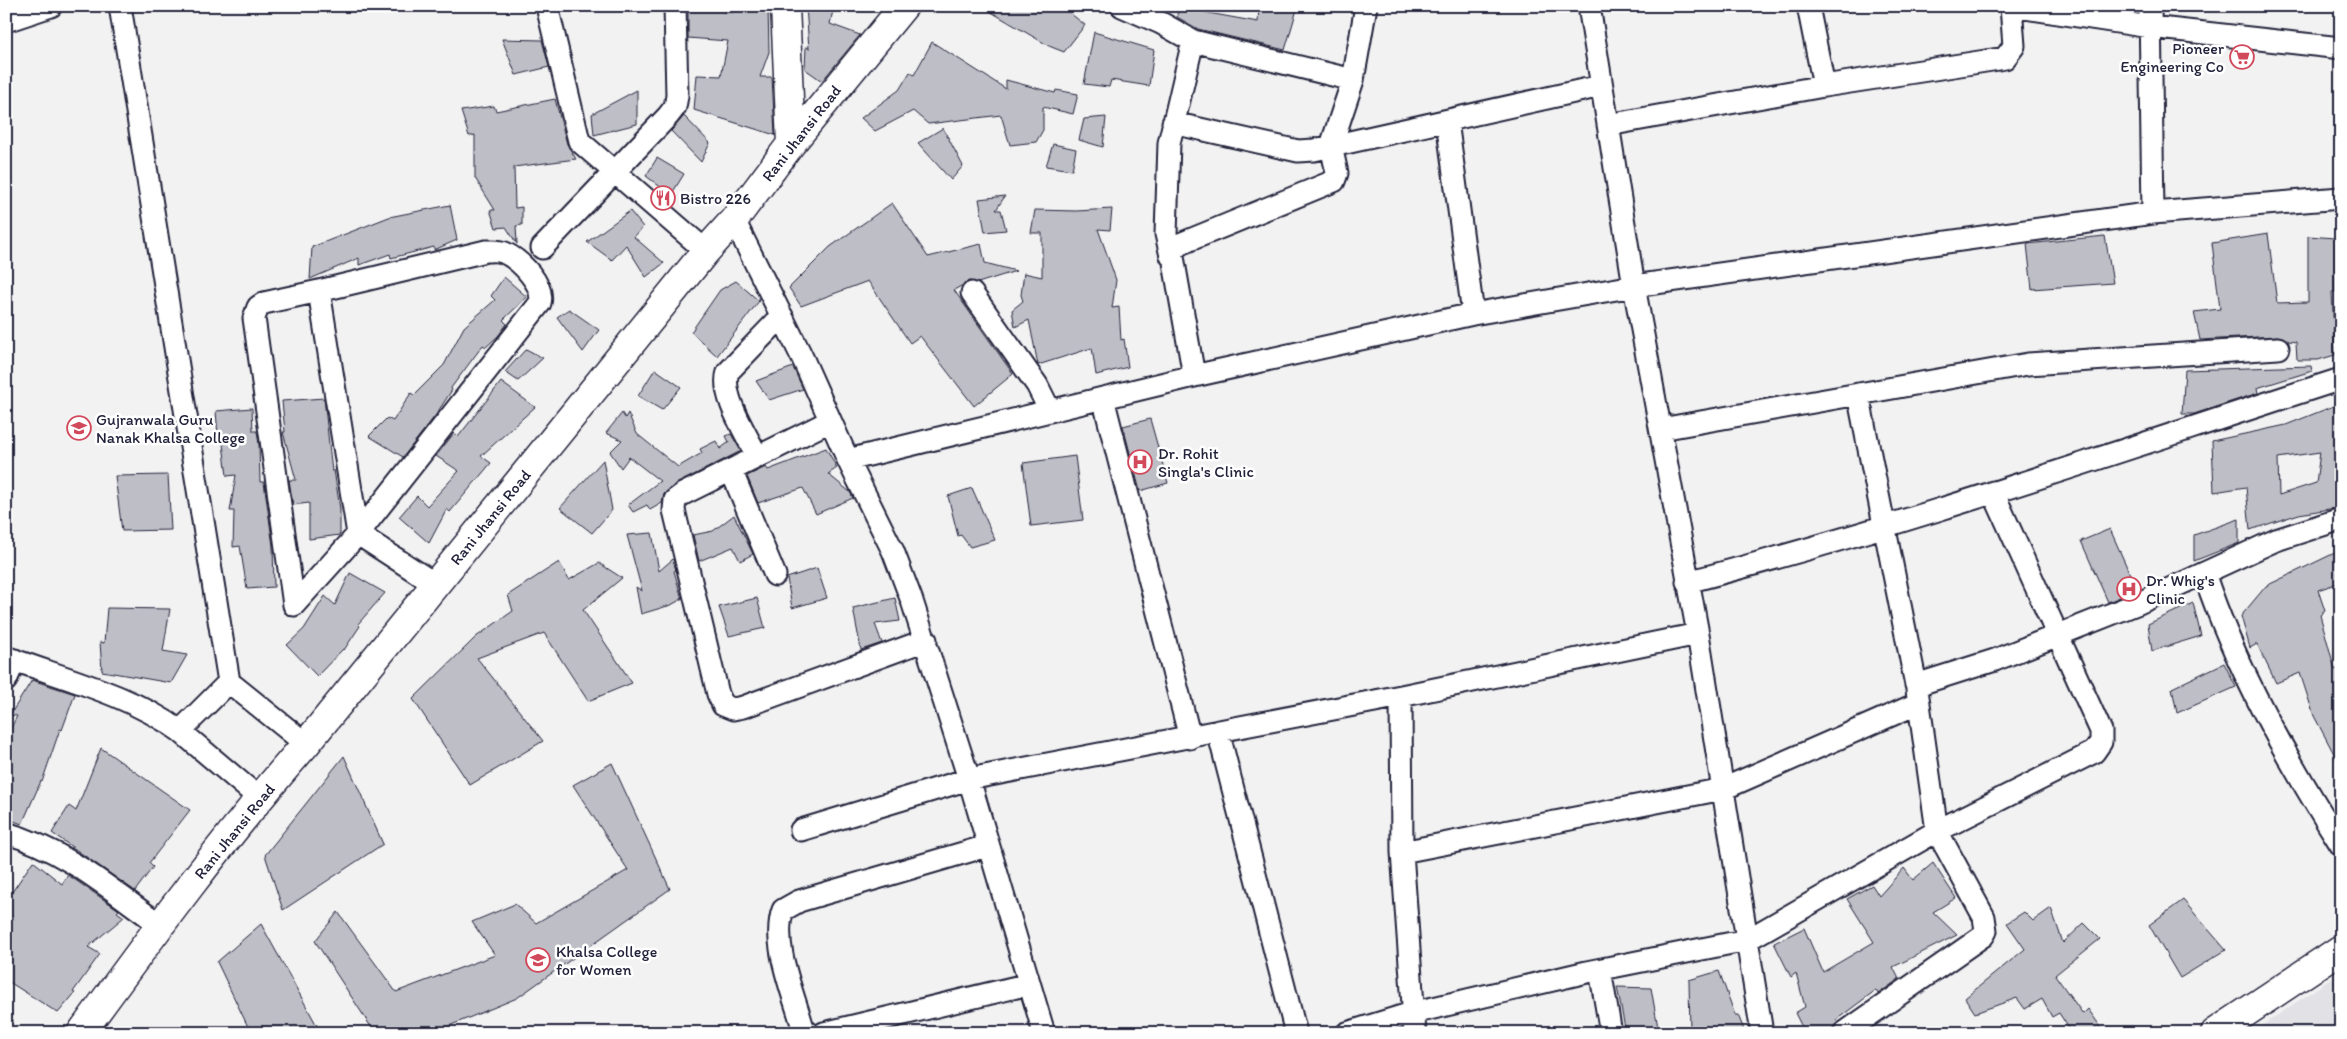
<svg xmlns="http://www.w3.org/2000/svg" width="2347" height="1039" viewBox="0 0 2347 1039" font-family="Itim,sans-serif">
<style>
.built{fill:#e2e2e6}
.building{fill:#bebec6;stroke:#22223b;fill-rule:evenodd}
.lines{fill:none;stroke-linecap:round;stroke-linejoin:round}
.minor-casing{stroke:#22223b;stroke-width:25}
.tertiary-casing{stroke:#22223b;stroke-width:31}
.minor{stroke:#fff;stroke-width:21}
.tertiary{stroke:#fff;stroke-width:28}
.labels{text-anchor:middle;stroke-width:5;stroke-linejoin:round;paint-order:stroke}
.poi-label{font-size:16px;fill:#22223b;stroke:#fff;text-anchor:start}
.street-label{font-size:16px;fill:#22223b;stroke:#fff}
</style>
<rect width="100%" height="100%" fill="#f2f2f3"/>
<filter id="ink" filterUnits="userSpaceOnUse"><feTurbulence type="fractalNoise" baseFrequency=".02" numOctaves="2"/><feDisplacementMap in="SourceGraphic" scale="10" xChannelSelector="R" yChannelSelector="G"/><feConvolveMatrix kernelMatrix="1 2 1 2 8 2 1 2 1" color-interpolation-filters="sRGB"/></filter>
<g filter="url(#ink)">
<!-- built -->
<path class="built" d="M2341,972V1033H2251Z"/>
<!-- building -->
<path class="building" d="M688,6H726L725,13L768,6L769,52L760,77H772L775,135L694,110L697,75L721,76L728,41L688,38Z
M806,6H834L830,24L860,35L822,81L805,69L806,46L809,49Z
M981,6H1061L1085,25L1064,52L1049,46Z
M1178,6L1205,8L1203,12L1258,22L1259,6H1298L1285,50L1198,29L1177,17Z
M1094,32L1154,50L1149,86L1111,80L1109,87L1084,84Z
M502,39L542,40L549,67L516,75Z
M932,42L1006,89V80L1055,93L1056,90L1078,94L1073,114L1043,107V130L1036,142L1010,145L1001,115L928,124L913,111L875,131L861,118L899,90L910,72L914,75Z
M637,90V124L594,135L592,114Z
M555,99L567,144L576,159L514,167L515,208L522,207V225L516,226L517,244L506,227L496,228L490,210H495L475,178V135L469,136L461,111L494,106L496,111Z
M684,116L710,143L701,162L671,131Z
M1106,117L1103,147L1079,140L1084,119Z
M943,128L963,166L951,180L918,143Z
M1053,144L1076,149L1072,170L1046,166Z
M657,158L684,174L671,195L646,176Z
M1005,196L996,210H1001L1006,230L985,232L979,199Z
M892,203L928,257L981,244L985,263L1016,271L978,283L970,281L954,290L1013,374L974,406L920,336L910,343L868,281L801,306L789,288L830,247Z
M450,205L457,240L434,250V247L391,258L390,254L359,265V258L310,279L312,247L389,217Z
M1112,209L1110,230L1098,229L1116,280L1112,308L1119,307L1121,340L1124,339L1128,367L1096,375L1092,348L1038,365L1029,320L1015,327L1012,310L1023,301L1021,295L1024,273L1042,277V233H1031L1035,210L1076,211Z
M630,211L643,227L634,237L664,263L646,277L626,245L612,260L587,242Z
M2268,234L2277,303L2308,302V236L2335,238V292H2332L2335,355L2318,360H2297L2296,342L2289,341L2278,336L2200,340L2194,312L2220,309L2212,243Z
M2105,236L2113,283L2032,289L2027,244Z
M504,277L527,297L503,320L507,324L498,336L486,347L483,345L451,388L452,390L435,416L403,457L369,436L387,418L393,421L411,393L414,395L444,365L464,327L495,300L491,296Z
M736,281L759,301L717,356L691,332L720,290Z
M569,309L599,330L583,352L557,317Z
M526,349L543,358L518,381L505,372Z
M2311,366L2312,371L2257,388L2258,393L2194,414H2182L2185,370Z
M793,367L803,389L769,400L756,381Z
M655,369L681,387L662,410L638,396Z
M501,382L535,407L481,456L491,463L450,512L447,509L429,543L399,517L417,496L427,506L459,471L436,456L454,433L458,437Z
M324,398L332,472L334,470L340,509V535L309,539V503L293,505L289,480H296L283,432H285L282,401Z
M2341,403V507L2299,514L2250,530L2246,487L2214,492L2212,441L2286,425ZM2320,452L2316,483L2279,495L2278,458Z
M252,408L253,431H257L259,445L260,482H264L273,546L274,587L247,589L240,546L233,547L234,511H230L236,475L227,476L222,436H218L216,411Z
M622,413L625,418L628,413L637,434L678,467L702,453L700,449L716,441L720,449L729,442L726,436L731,434L741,451L676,484L664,494L662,503L650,510L647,505L633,512L628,505L660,481L629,457L621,468L610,452L622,440L606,433Z
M1150,419L1168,483L1140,491L1123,426Z
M826,448L837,468L828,474L850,492L853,498L816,514L803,488L758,503L747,476L766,467L768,470Z
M1075,456L1083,520L1031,526L1023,463Z
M603,460L612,510L592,533L560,508Z
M168,475L171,530L122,531L115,476Z
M972,488L995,540L970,547L961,535L958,536L948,496Z
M734,515L753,554L740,561L733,547L699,561L693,535L713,531Z
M2239,519V543L2194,561V535Z
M2110,529L2137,590L2108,602L2081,541Z
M652,533L659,571L673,559L676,570L674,571L682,599L671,605L641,614L636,587L642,591L627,535Z
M2341,550V582L2318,590L2325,611L2320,615L2335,670L2341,666V767L2314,716L2300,673L2276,683L2257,644L2250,648L2241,616L2266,586Z
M559,562L569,580L599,563L622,578L583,610L632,683L588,701L544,633L477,658L543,741L470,785L413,699L476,637L513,611L508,595Z
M817,568L827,598L792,608L787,578Z
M350,573L385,593L358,624L360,626L344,650L343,649L317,676L287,645L304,629L325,596L335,605Z
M757,598L765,628L729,636L719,607Z
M895,598L900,621L875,624L882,643L861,650L853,608Z
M2193,603L2201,636L2152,651L2148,624Z
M107,608L170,609L163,651L187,655L171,683L102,671L100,642L104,643Z
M2224,663L2236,687L2177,713L2172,688Z
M32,680L75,694L62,730L60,729L42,782L41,781L22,824L6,818V738L17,716L10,715Z
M101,748L190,810L149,863L153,867L135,891L52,833L69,806L76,811Z
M344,756L383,844L283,910L265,855Z
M612,763L670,889L517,998L432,1033H375L315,941L338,912L396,992L495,955L472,922L515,904L536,923L628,870L573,785Z
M33,861L62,884L68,875L119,910L117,912L124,917L88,947L100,954L73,992L75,993L58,1013L6,980V901Z
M1933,863L1956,898L1933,912L1957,935L1893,967L1899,979L1878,994L1876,990L1836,1020L1838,1022L1828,1033H1805L1795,1013L1805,1007L1796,973L1791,977L1774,943L1804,928L1823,972L1874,942L1847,899L1872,885L1879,896L1904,868L1913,880Z
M2183,900L2226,950L2180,978L2149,925Z
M2051,908L2063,943L2084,923L2100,939L2055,975L2083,1014L2088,1009L2105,1033H2068L2070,1030L2059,1013L2052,1017L2042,999L2025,1009L2017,998L1975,1013L1965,998L2025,949L2007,923L2024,912L2033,921Z
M261,924L321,1033H251L217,962Z
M1719,971L1735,1015H1738L1744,1030L1724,1033H1690L1689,980Z
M1617,987L1651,988L1659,1033H1626Z"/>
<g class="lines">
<!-- minor casing -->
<g class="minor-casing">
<path id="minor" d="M120,6L229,682L306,744
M547,6L579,141L706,251
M1122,6L1161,23L1193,41L1353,80
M1589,6L1634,286L1698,634L1762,1033
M1808,6L1824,86
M2012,6L2150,27L2341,48
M2150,6L2153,213
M6,21L51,6
M1447,121L1473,314
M1173,123L1298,151L1314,150L1601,86
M1608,125L1824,86L2005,58L2014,46L2011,6
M734,220L802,357L848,460L893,551L912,601L969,779L1044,1033
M542,248L668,116L675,107L677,96L675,6
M1171,256L1166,234L1169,143L1193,41
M972,293L1037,385L1050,411
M1194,376L1172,251L1180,244L1334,181L1337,173L1331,146L1353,80L1366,6
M1858,394L1916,685L1995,660L2139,603L2276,540L2341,519
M1103,398L1190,738
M830,421L683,494L675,500L674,510L718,694L723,705L733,709L743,707L926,640
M1661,429L2028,364L2278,348
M757,456C747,435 720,395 728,372L782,316
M848,460L1194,376L1473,314L1634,286L2153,213L2341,198
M731,470L775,575
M2204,573C2236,669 2287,759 2341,845
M1687,582C1908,525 2124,449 2341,379
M294,605L358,534L540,303C545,285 520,260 505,253C500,250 492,251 486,251L319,291L358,534L435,584
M294,605L254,318L258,307L264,303L319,291
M6,657C65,679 129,694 180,731
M6,680L15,660
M229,682L180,731L259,798
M1401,696L1402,852L1415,1033
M1218,731L1296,1033
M801,830L969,779L1401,696L1698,634
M6,833C64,849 111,890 159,924
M1402,852L1723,789L1919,703
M1600,970L1611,1033
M809,1033L803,1028C794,995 771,943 783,910L799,901L987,846
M824,1033L1029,984
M1347,1033L1412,1013L1587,972L1747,940L1937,831L2094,752L2101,742V731L1993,492
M1844,1033L1983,936L1986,931L1984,917L1937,831L1917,690"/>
</g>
<!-- tertiary casing -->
<g class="tertiary-casing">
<path id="tertiary" d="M785,6L791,144
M81,1033C153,934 225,836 306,744L706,251L734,220L791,144L904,6
M2215,1033L2341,949"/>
</g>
<!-- minor -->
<use href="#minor" class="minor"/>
<!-- tertiary -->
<use href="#tertiary" class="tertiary"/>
</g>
</g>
<!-- icons -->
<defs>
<g id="supermarket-ring" transform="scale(1.25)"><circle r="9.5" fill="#fff" stroke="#d1495b" stroke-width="1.5"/><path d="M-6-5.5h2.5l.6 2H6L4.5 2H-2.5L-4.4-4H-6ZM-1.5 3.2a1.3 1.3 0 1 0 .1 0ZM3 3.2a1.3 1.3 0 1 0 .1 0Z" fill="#d1495b"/></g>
<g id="restaurant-ring" transform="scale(1.25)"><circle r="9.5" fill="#fff" stroke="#d1495b" stroke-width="1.5"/><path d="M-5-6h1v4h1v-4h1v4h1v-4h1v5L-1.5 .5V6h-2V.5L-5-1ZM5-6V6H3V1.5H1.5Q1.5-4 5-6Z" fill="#d1495b"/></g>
<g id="university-ring" transform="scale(1.25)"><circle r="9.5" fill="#fff" stroke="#d1495b" stroke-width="1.5"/><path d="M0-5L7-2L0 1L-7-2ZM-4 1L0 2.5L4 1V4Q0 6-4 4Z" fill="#d1495b"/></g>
<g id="hospital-ring" transform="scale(1.25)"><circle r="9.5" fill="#fff" stroke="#d1495b" stroke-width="1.5"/><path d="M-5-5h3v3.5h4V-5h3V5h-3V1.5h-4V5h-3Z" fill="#d1495b"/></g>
</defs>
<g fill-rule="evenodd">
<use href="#supermarket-ring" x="2242" y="57"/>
<use href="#restaurant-ring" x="663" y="198"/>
<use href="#university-ring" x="79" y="428"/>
<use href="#hospital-ring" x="1140" y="462"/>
<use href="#hospital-ring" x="2129" y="589"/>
<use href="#university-ring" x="538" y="960"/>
</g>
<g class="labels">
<!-- poi labels -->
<g class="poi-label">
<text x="2224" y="54" text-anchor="end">Pioneer<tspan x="2224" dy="18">Engineering Co</tspan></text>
<text x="680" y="204">Bistro 226</text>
<text x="96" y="425">Gujranwala Guru<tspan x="96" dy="18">Nanak Khalsa College</tspan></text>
<text x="1158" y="459">Dr. Rohit<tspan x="1158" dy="18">Singla's Clinic</tspan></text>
<text x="2146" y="586">Dr. Whig's<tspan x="2146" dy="18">Clinic</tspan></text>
<text x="556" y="957">Khalsa College<tspan x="556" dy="18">for Women</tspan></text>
</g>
<!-- street labels -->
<g class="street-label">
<text transform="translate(801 133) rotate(-52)" y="6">Rani Jhansi Road</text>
<text transform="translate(490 517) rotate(-51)" y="6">Rani Jhansi Road</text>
<text transform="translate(234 831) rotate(-51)" y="6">Rani Jhansi Road</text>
</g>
</g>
<!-- margin -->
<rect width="2347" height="1039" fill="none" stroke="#fff" stroke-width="25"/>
<rect x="12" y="12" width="2322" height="1014" fill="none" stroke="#22223b" stroke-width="2" filter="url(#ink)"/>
</svg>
